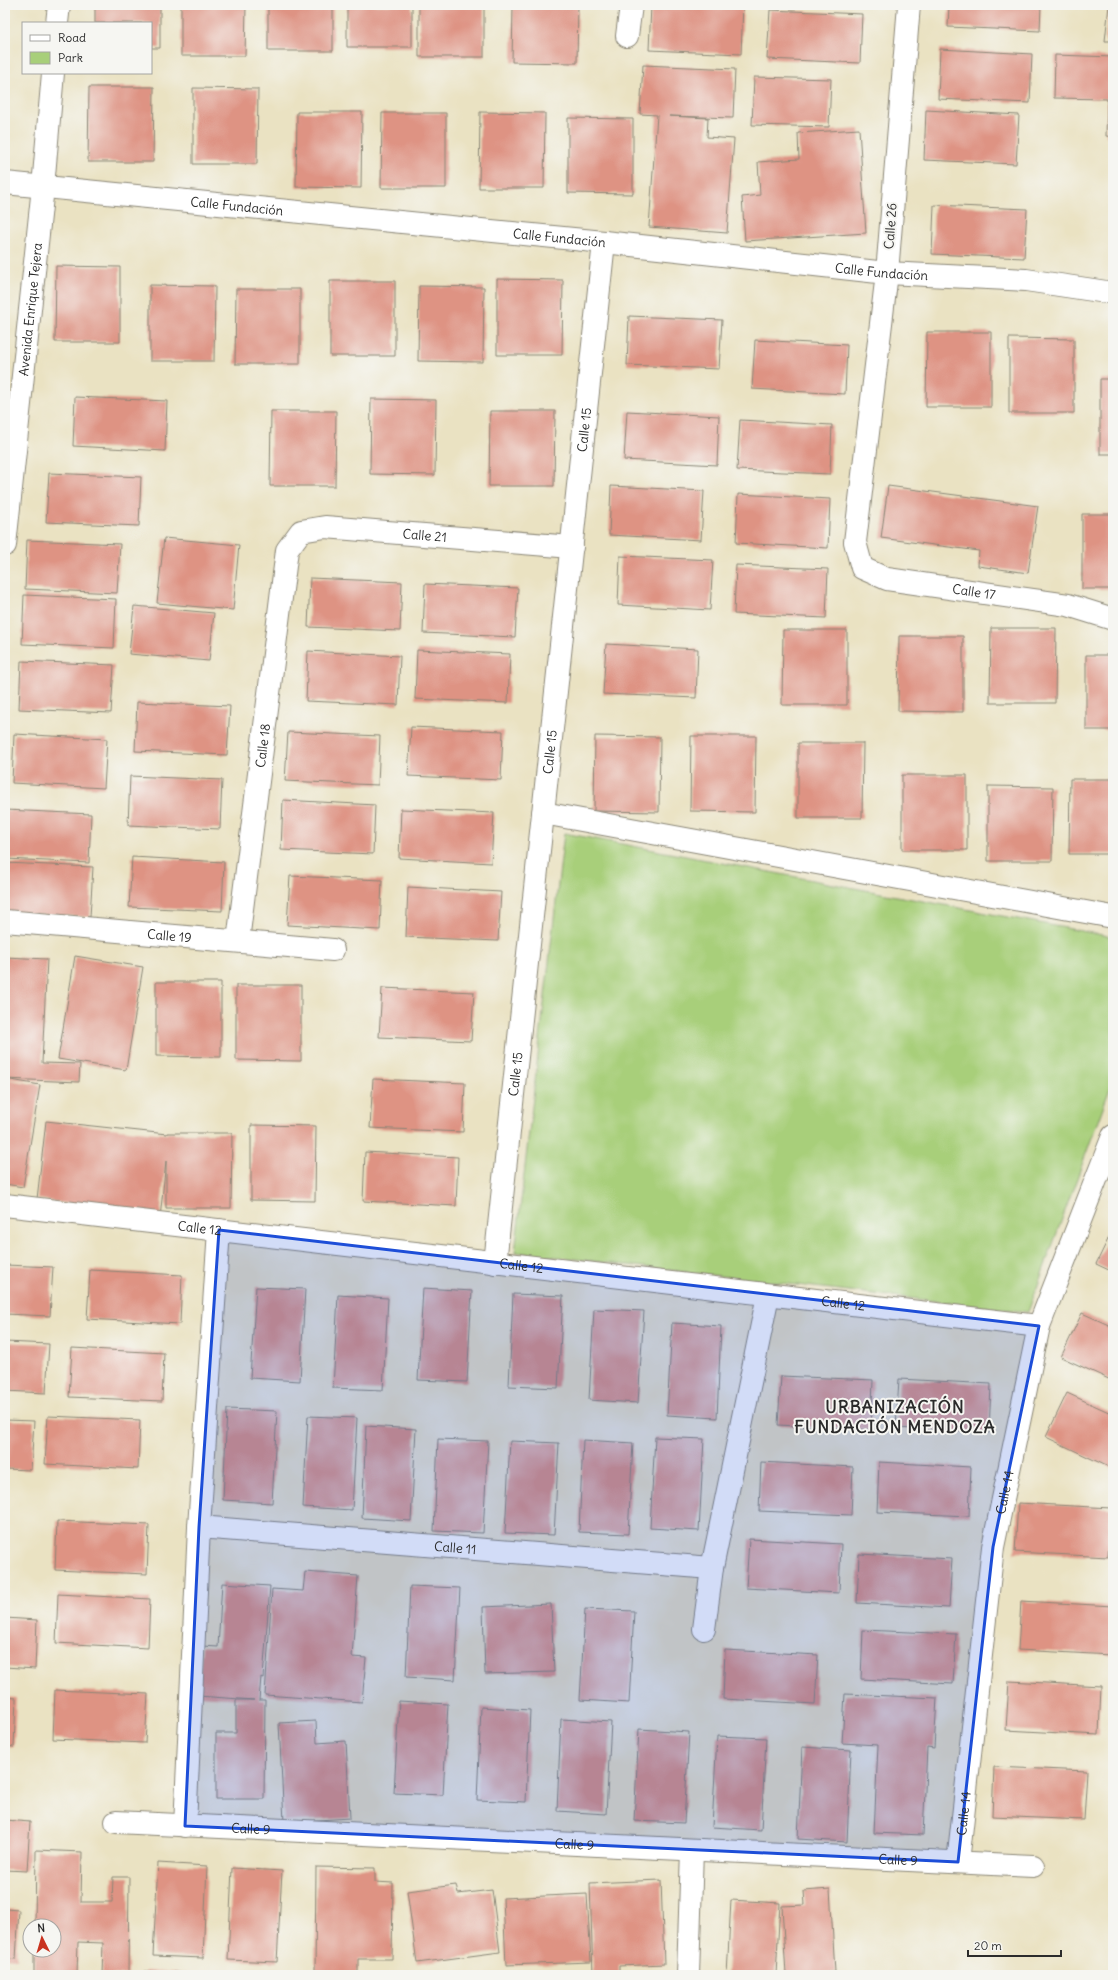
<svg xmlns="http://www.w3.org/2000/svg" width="1118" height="1980" viewBox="0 0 1118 1980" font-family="Delius,sans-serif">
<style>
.green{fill:#a8cf7a;stroke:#6a7d52}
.building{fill:#de9383}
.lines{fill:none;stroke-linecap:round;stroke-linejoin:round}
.street-casing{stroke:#8a8676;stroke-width:24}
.street{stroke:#fff;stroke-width:22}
.marked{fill:#1d4ed8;fill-opacity:0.2;stroke:#1d4ed8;stroke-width:3;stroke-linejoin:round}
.labels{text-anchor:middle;stroke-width:4;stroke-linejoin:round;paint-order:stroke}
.street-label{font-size:13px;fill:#2b2b2b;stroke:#f6f6f2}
.district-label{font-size:17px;font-weight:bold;letter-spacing:1px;fill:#2b2b2b;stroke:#f6f6f2}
</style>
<rect width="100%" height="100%" fill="#f6f6f2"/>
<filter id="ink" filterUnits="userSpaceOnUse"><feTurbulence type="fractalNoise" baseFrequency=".025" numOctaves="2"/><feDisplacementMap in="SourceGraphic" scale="8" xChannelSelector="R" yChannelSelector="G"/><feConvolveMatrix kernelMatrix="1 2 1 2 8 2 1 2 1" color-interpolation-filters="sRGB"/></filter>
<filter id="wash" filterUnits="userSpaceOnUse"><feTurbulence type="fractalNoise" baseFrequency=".012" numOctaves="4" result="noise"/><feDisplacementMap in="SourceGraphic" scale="16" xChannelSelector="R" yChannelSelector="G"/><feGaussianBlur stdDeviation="0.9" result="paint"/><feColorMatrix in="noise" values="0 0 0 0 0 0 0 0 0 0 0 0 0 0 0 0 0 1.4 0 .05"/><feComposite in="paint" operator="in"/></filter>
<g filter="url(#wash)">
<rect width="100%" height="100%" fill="#eae2c2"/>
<!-- green -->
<path class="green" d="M564,833L1113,937V1080L1028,1312L515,1252Z"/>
<g id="blocks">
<!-- building -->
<path class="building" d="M95,5H160V48H151V23H95Z
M181,5H246L245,56H181Z
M268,5H333V51H268Z
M347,5H412V47H347Z
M419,5H484V57H419Z
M513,5H578L577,63L512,62Z
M651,5H743L741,54L649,50Z
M949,5H1041L1040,31L948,27Z
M1109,5H1113V41H1105Z
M770,10L862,14L860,63L767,59Z
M940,49L1032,54L1030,103L938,99Z
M1055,55L1113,57V137L1106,136L1107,99L1054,98Z
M643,65L735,69L733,118L669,116L708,118L707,137L734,139L727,233L649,227L657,115L640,114Z
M754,77L831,79L829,127L752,125Z
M89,87H154L153,162H88Z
M193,88L258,89L257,164H193Z
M926,110L1019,115L1016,164L924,160Z
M297,112H362L361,188L296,187Z
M480,112L545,113L544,188H479Z
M382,113H446V188H381Z
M568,118L633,119V194L568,193Z
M859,129L866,233L745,241L742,197L760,195L758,162L799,159L798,133Z
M934,205L1027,209L1024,258L932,254Z
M56,266L120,267V342H55Z
M497,279L563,280L562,355H497Z
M330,281H395V356H330Z
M150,285L215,286L214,361H150Z
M419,286L484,287L483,362L418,361Z
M236,289H300V364H235Z
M629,316L722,320L719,369L627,365Z
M927,332H991V407H926Z
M1009,338L1074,339V413H1009Z
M755,340L847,345L845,394L752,389Z
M1100,379H1113V454H1100Z
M75,397L167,401L165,451L73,446Z
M371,399L436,400L435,475L370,474Z
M271,411H336L335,486H270Z
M490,411H555L554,486H489Z
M627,411L719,416L717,465L624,460Z
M740,420L832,425L830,474L737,470Z
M49,473L141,477L139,526L46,522Z
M611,486L704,491L701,540L609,535Z
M888,486L1038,506L1028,573L978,566L979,551L881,538Z
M738,494L830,499L828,548L736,543Z
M1082,514H1113V589H1082Z
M164,538L239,545L233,610L157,603Z
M27,540L120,544L117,593L25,589Z
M620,556L713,560L710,610L618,605Z
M736,565L828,569L826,618L734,614Z
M310,578L402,582L400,631L308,627Z
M425,584L518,588L515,637L423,633Z
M24,595L116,599L114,648L22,644Z
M134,606L214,613L209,661L129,654Z
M991,628H1056L1055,703H990Z
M783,630H847V705H782Z
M899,636H963V712L898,711Z
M606,644L698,649L696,698L603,694Z
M417,650L510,654L508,703L415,699Z
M308,651L400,656L398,705L306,701Z
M1086,655H1113V730H1086Z
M21,661L114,665L111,713L19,709Z
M137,702L230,706L227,755L135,751Z
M411,727L503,731L501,780L408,776Z
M288,732L380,736L378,785L285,781Z
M14,734L107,739L104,788L12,783Z
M595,736L660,737L659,812L594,811Z
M691,736H756L755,812L690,811Z
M798,743H863L862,818H798Z
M902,775H967V850H902Z
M130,776L222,780L220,829L128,825Z
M1070,779H1113V854H1069Z
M988,786L1053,787L1052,861H988Z
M283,800L375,805L373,854L281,850Z
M401,809L494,813L491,863L399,858Z
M5,810L91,814L89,863L5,859Z
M132,857L224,862L222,911L129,907Z
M5,863L93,867L90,917L5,913Z
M290,876L382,880L380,930L287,925Z
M408,887L501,892L498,941L406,937Z
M75,956L143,967L126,1070L58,1059Z
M5,957L47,959L42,1063L80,1064L79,1082L5,1079Z
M156,982H221V1057L156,1056Z
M236,985H301V1061L236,1060Z
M382,988L474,992L471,1041L379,1037Z
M5,1079L40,1085L23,1187L5,1184Z
M373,1079L465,1083L463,1132L370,1128Z
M46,1121L167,1134V1133H232L231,1208H166V1161L160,1218L37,1199Z
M251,1125L316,1126L315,1201L251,1200Z
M365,1152L458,1157L456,1206L363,1201Z
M1113,1229V1272L1096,1264Z
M5,1265L53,1267L50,1316L5,1314Z
M90,1270L182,1275L180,1324L87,1319Z
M256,1287L305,1289L300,1381L250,1378Z
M423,1288L472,1291L467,1382L418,1380Z
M513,1294L563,1296L558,1388L509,1386Z
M338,1295L388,1298L383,1390L333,1388Z
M594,1309L644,1311L638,1403L589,1400Z
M1082,1313L1113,1327V1381L1061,1357Z
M672,1323L721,1326L717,1418L667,1415Z
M5,1342L49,1344L46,1393L5,1391Z
M72,1348L164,1353L162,1401L69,1397Z
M781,1376L873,1380L871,1430L778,1425Z
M899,1379L991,1384L989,1433L896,1428Z
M1067,1393L1113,1414V1469L1046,1437Z
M227,1409L277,1411L272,1503L223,1500Z
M48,1416L140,1420L138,1469L45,1464Z
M308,1416L357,1418L352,1510L303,1507Z
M5,1420L34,1421L31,1470L5,1469Z
M366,1426L416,1429L411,1521L362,1518Z
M655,1437L704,1439L699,1531L650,1528Z
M438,1439L488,1441L483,1533L434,1531Z
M583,1440L633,1443L628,1534L579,1532Z
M510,1441L559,1443L554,1535L505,1533Z
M761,1462L853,1467L851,1515L759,1511Z
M879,1462L971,1467L969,1516L877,1512Z
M1018,1503L1111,1508L1108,1557L1015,1552Z
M57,1521L149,1525L147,1574L55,1570Z
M749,1539L841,1544L839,1593L746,1588Z
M5,1549L7,1577H5Z
M859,1554L952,1559L949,1608L857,1603Z
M305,1572L358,1576L352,1657L366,1658L362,1702L265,1695L272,1589L303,1591Z
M222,1583L270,1586L263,1678L261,1677L259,1700H265L264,1799H216V1733H236V1700H254L198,1696L202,1646L218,1647Z
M410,1586L460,1588L455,1680L406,1677Z
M58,1594L150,1599L148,1648L56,1643Z
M1021,1601L1113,1606L1111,1655L1018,1650Z
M551,1604L554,1672L485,1674L483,1607Z
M585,1609L634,1611L629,1703L580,1700Z
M5,1618L37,1620L35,1669L5,1667Z
M863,1630L956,1634L953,1684L861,1679Z
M725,1650L818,1655L815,1704L723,1699Z
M1009,1681L1101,1686L1099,1735L1006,1730Z
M55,1690L148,1694L145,1743L53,1739Z
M845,1694L937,1698L934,1748L927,1747L923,1835L874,1833L878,1745L842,1743Z
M5,1697L16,1698L14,1747L5,1746Z
M399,1701L448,1704L443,1795L394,1793Z
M481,1707L530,1710L526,1802L477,1800Z
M561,1719L611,1722L606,1814L557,1811Z
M316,1721L317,1743L346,1741L350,1818L284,1822L279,1723Z
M639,1729L689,1732L684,1823L634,1821Z
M717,1736L766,1738L761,1830L712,1827Z
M802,1747L851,1750L847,1842L798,1839Z
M994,1767L1087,1771L1084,1820L992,1816Z
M5,1820L30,1822L27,1871L5,1870Z
M36,1850L82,1852L81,1902H112L113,1877H129L128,1975H102L103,1943L78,1942L77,1975H34V1950H54V1926H35Z
M158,1863L207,1866L203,1958L153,1956Z
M316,1867L375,1868V1882L393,1883L392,1959H358V1975H315Z
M232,1868L282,1871L277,1962L228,1960Z
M661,1880L664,1964L619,1966V1975H593L590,1883Z
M456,1885L458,1894L492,1890L500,1952L417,1963L407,1891Z
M830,1889L835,1972L786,1975L782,1906L805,1905L804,1891Z
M587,1894L591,1962L506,1965L503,1898Z
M731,1900L780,1903L776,1975H727Z
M5,1909L19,1910L16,1959L5,1958Z
M145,1971L195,1973V1975H145Z"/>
</g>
</g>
<g filter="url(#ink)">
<use href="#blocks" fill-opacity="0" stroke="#8a8676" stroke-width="1"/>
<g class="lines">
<!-- street casing -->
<g class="street-casing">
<g id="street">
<path id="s1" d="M909,5L887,273L855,542L862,568L887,579L1068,605L1113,619"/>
<path d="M57,23L59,5"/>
<path d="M627,36L631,5"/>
<path id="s2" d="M5,183L604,242L887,273L1026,280L1113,293"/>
<path id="s3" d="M5,545L43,187L53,73"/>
<path d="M543,813L1113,917"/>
<path id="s4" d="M5,921L333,950"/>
<path id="s5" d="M238,941L287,550L301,531L325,527L572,547"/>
<path id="s6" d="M5,1205L1039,1326"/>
<path id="s7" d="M495,1263L604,242"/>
<path id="s8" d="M199,1527L712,1568"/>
<path d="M704,1629L712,1568L768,1295"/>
<path id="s9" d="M116,1822L1033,1866"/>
<path d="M185,1826L199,1527L219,1230"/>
<path id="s10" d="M958,1862L993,1547L1039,1326L1113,1136"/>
<path d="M688,1975L692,1850"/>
</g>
</g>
<!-- street -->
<use href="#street" class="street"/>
</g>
</g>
<!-- marked area -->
<path class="marked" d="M219,1230L1039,1326L993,1547L958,1862L185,1826L199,1527Z"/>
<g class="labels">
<!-- street labels -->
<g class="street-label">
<text dy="5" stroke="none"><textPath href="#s2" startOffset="233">Calle Fundación</textPath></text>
<text transform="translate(890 226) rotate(-86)" y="5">Calle 26</text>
<text dy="5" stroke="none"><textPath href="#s2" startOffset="557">Calle Fundación</textPath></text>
<text dy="5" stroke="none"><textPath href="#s2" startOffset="881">Calle Fundación</textPath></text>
<text dy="5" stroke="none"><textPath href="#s3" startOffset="237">Avenida Enrique Tejera</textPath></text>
<text dy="5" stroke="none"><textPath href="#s7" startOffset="838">Calle 15</textPath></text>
<text dy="5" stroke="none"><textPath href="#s5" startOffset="542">Calle 21</textPath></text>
<text dy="5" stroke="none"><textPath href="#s1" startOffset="682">Calle 17</textPath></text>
<text dy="5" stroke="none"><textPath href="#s5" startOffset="197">Calle 18</textPath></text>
<text dy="5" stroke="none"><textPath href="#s7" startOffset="514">Calle 15</textPath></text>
<text dy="5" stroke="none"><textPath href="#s4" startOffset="165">Calle 19</textPath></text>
<text dy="5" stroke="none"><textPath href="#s7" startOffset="190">Calle 15</textPath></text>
<text dy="5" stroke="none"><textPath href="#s6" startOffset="196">Calle 12</textPath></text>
<text dy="5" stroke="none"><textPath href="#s6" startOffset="520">Calle 12</textPath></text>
<text dy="5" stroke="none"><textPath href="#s6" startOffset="844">Calle 12</textPath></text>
<text dy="5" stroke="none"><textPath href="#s10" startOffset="373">Calle 14</textPath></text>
<text dy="5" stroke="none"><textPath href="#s8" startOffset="257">Calle 11</textPath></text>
<text dy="5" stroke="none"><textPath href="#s10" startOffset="49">Calle 14</textPath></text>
<text dy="5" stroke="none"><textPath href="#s9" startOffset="135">Calle 9</textPath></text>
<text dy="5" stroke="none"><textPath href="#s9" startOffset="459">Calle 9</textPath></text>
<text dy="5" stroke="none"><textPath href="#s9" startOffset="783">Calle 9</textPath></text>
</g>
<!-- district labels -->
<g class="district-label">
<text x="895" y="1413">URBANIZACIÓN<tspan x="895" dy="20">FUNDACIÓN MENDOZA</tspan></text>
</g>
</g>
<!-- margin -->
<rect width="1118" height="1980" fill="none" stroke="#f6f6f2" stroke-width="20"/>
<!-- legend -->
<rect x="22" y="22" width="130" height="52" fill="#f6f6f2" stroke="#a5a5a2"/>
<rect x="30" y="35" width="20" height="6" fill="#ffffff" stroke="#a5a5a2"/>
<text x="58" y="42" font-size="12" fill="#2b2b2b">Road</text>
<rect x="30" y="52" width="20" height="12" fill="#a8cf7a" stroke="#a5a5a2"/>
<text x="58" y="62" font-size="12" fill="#2b2b2b">Park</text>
<!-- north arrow -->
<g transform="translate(42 1938) rotate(355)"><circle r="19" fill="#f6f6f2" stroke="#a5a5a2"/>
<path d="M0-3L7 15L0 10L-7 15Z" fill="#c8321e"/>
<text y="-6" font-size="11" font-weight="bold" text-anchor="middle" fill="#2b2b2b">N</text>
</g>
<!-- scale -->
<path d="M968 1950v6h93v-6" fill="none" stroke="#2b2b2b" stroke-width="2"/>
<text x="974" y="1950" font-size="12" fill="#2b2b2b" stroke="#f6f6f2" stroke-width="3" paint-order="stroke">20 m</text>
</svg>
